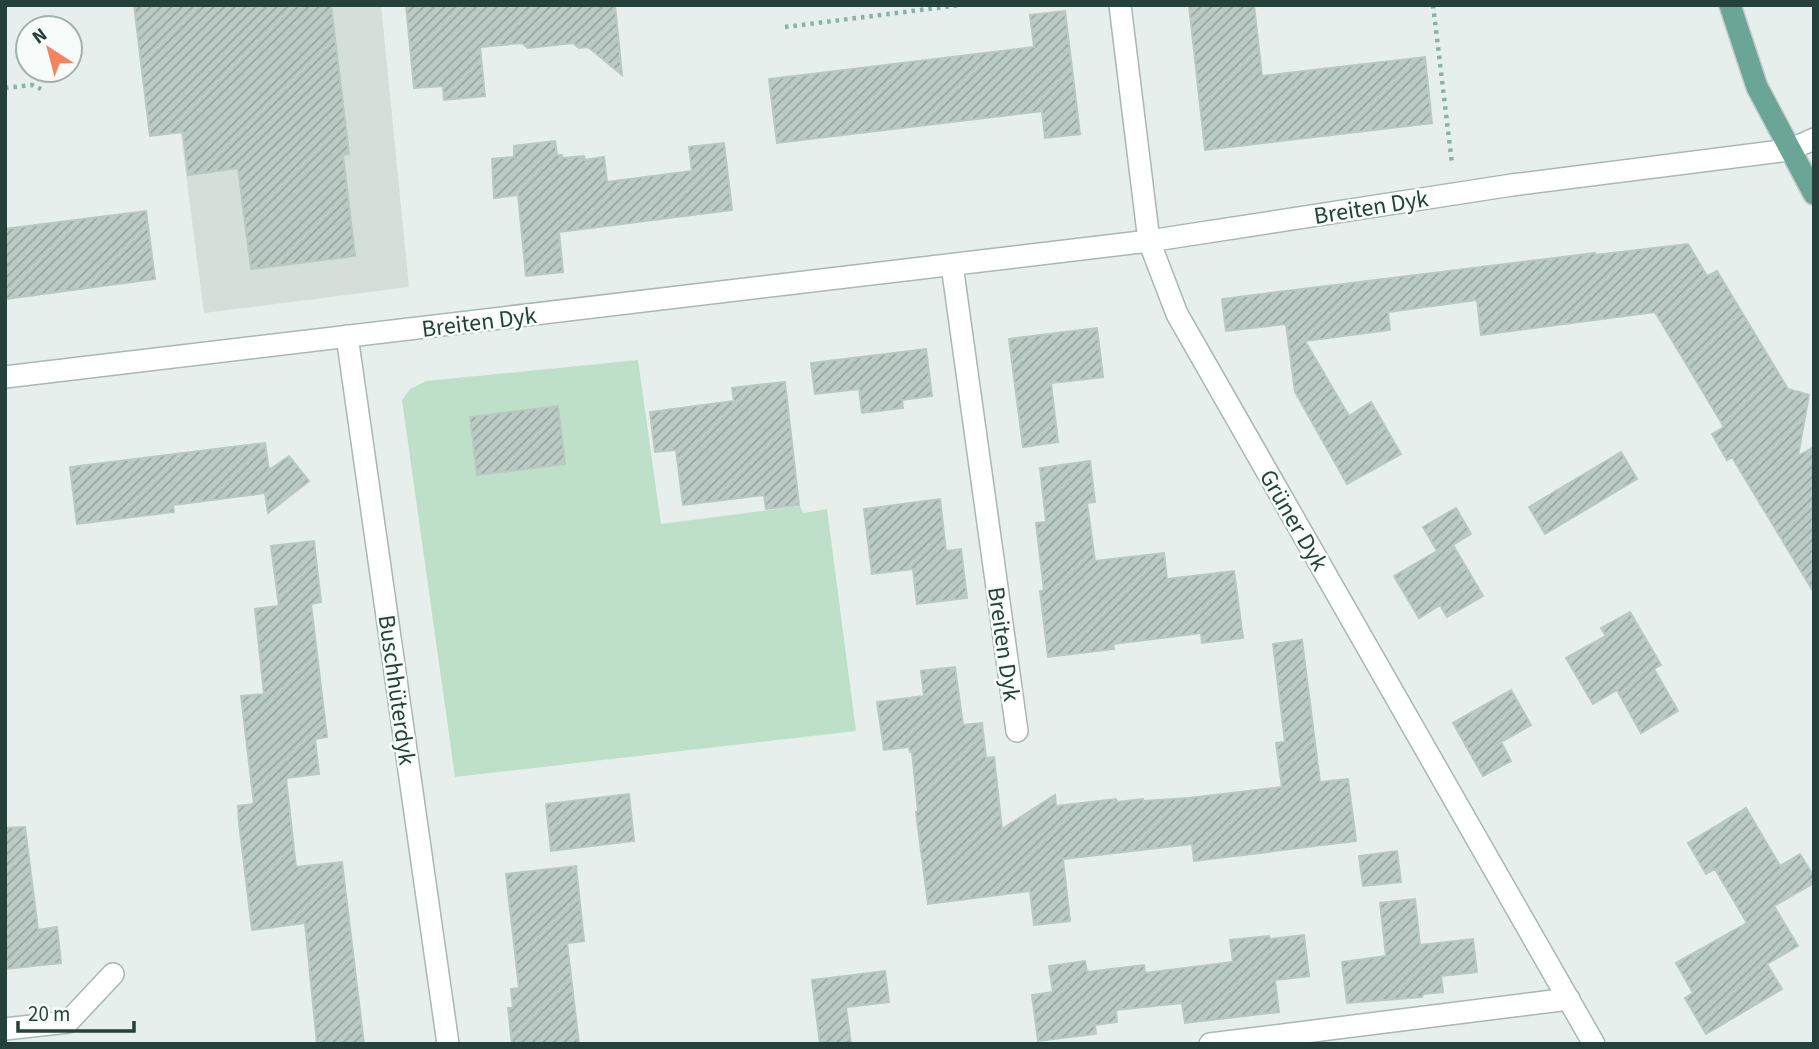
<svg xmlns="http://www.w3.org/2000/svg" width="1819" height="1049" viewBox="0 0 1819 1049" font-family="'Source Sans 3',sans-serif">
<style>
.built{fill:#d4dfda}
.grass{fill:#bfe0c8}
.building{fill:url(#building-hatch);stroke:#b8c9c2;stroke-width:2}
.lines{fill:none;stroke-linecap:round;stroke-linejoin:round}
.minor-casing{stroke:#a8b8b2;stroke-width:24}
.major-casing{stroke:#c2cac8;stroke-width:24}
.path{stroke:#86b3a5;stroke-width:4.5;stroke-dasharray:3.5 5;stroke-linecap:butt}
.minor{stroke:#fff;stroke-width:21}
.major{stroke:#6aa596;stroke-width:21}
.labels{text-anchor:middle;stroke-width:5;stroke-linejoin:round;paint-order:stroke}
.street-label{font-size:24px;fill:#24423a;stroke:#f7fbf9}
</style>
<defs>
<pattern id="building-hatch" width="6" height="6" patternUnits="userSpaceOnUse" patternTransform="scale(1.75)"><rect width="6" height="6" fill="#bbcac4"/><path d="M-1 1l2-2M0 6l6-6M5 7l2-2" fill="none" stroke="#98a6a0"/></pattern>
</defs>
<rect width="100%" height="100%" fill="#e6efeb"/>
<!-- built -->
<path class="built" d="M164,5H381L409,287L204,313Z"/>
<!-- grass -->
<path class="grass" d="M638,360L661,524L800,506L803,513L827,509L856,731L455,777L402,400L410,389L426,381Z"/>
<!-- building -->
<path class="building" d="M134,5H331L349,154L343,155L355,256L251,269L238,168L188,175L183,132L150,136Z
M406,5H615L622,75L588,47L579,48L573,43L528,48L522,43L480,47L485,96L444,100L443,86L414,88Z
M1189,5H1254L1262,76L1425,57L1432,123L1205,150Z
M1065,11L1080,134L1045,138L1042,111L777,143L769,79L1034,47L1030,15Z
M555,141L557,155H562L563,158L584,156L585,160L604,157L607,182L692,171L689,147L724,143L732,210L559,232L563,272L526,276L518,195L494,198L492,159L514,157V146Z
M146,211L155,279L5,299V229Z
M1688,244L1707,276L1717,271L1788,389L1809,395L1798,456L1814,447V593L1732,457L1727,460L1712,434L1724,427L1655,312L1481,335L1477,300L1388,312L1390,330L1305,341L1349,416L1371,402L1401,454L1347,484L1295,392L1286,324L1226,331L1222,299L1595,253V255Z
M1097,328L1103,377L1051,383L1058,442L1023,447L1009,339Z
M926,349L932,396L902,400L903,408L862,413L859,389L815,394L811,363Z
M785,382L799,505L766,509L764,495L683,505L676,450L655,452L650,412L734,401L732,388Z
M558,406L565,464L477,475L470,417Z
M265,443L269,470L289,456L309,481L268,513L265,493L173,505L174,512L77,524L70,467Z
M1621,452L1637,479L1545,534L1529,507Z
M1090,461L1095,502L1087,503L1095,561L1164,553L1167,579L1234,571L1243,638L1202,643L1201,633L1113,644L1114,649L1048,657L1040,591H1044L1036,523L1046,522L1040,468Z
M940,499L946,551L961,549L967,598L917,604L913,569L872,574L864,509Z
M1456,508L1471,534L1453,545L1483,596L1447,617L1440,605L1419,618L1394,576L1437,551L1423,527Z
M314,541L321,602L311,604L327,737L315,739L319,774L286,778L296,867L342,862L364,1044H317L305,923L252,930L239,823L238,806L254,804L241,696L264,694L255,609L279,606L271,546Z
M1630,612L1661,665L1654,669L1678,711L1641,733L1617,690L1593,704L1566,658L1606,636L1601,628Z
M1302,640L1320,782L1348,779L1356,841L1194,861L1192,844L1063,859L1070,921L1034,925L1030,891L928,904L916,812H918L912,752H910L909,747L884,750L877,702L924,696L921,671L955,667L963,725L982,723L986,758L994,757L1002,829L1055,795L1056,806L1116,799L1117,802L1143,799V801L1189,798L1282,787L1276,743L1285,742L1273,644Z
M1511,690L1531,725L1501,742L1511,761L1483,776L1453,723Z
M629,794L634,841L551,851L546,804Z
M1746,808L1780,866L1800,854L1814,877V883L1774,906L1798,946L1767,964L1782,989L1706,1034L1685,998L1693,993L1676,963L1747,923L1715,869L1706,874L1688,843Z
M25,827L38,930L57,927L61,963L5,969V828Z
M1397,851L1401,882L1363,886L1359,856Z
M576,866L584,941L567,943L579,1044H512L508,1008H513L511,989L519,988L506,874Z
M1415,899L1420,945L1473,939L1477,972L1441,976L1443,992L1423,994L1422,997L1347,1003L1342,962L1386,956L1380,903Z
M1304,935L1309,976L1275,980L1279,1012L1185,1023L1182,1003L1116,1010L1117,1022L1095,1025L1096,1034L1038,1041L1032,995L1053,992L1049,966L1085,961L1087,972L1144,965L1145,973L1233,962L1230,940L1269,936L1270,939Z
M885,971L889,1002L846,1007L851,1044H820L812,980Z"/>
<g class="lines">
<!-- minor casing -->
<g class="minor-casing">
<path id="minor" d="M1120,5L1149,241L1177,314L1594,1044
M952,265L1017,731
M347,336L448,1044
M5,377L1149,241L1512,185L1789,150L1814,139
M5,1029L68,1022L113,974
M1210,1044L1569,999"/>
</g>
<!-- major casing -->
<g class="major-casing">
<path id="major" d="M1730,5L1757,87L1814,194"/>
</g>
<!-- path -->
<path class="path" d="M1433,5L1452,164
M785,27L960,5
M5,88L32,85L41,89"/>
<!-- minor -->
<use href="#minor" class="minor"/>
<!-- major -->
<use href="#major" class="major"/>
</g>
<g class="labels">
<!-- street labels -->
<g class="street-label">
<text transform="translate(1371 207) rotate(-9)" y="8">Breiten Dyk</text>
<text transform="translate(479 322) rotate(-7)" y="8">Breiten Dyk</text>
<text transform="translate(1294 520) rotate(60)" y="8">Grüner Dyk</text>
<text transform="translate(1004 644) rotate(82)" y="8">Breiten Dyk</text>
<text transform="translate(397 690) rotate(82)" y="8">Buschhüterdyk</text>
</g>
</g>
<!-- border -->
<rect width="1819" height="1049" fill="none" stroke="#24423a" stroke-width="14"/>
<!-- north arrow -->
<g transform="translate(49 49) rotate(324)"><circle r="33" fill="#f7fbf9" stroke="#a3b1ad" stroke-width="2"/>
<path d="M0-5L12 26L0 18L-12 26Z" fill="#f4845f"/>
<text y="-10" font-size="19" font-weight="bold" text-anchor="middle" fill="#24423a">N</text>
</g>
<!-- scale -->
<path d="M18 1021v10h116v-10" fill="none" stroke="#24423a" stroke-width="3.5"/>
<text x="28" y="1021" font-size="21" fill="#24423a" stroke="#f7fbf9" stroke-width="5" paint-order="stroke">20 m</text>
</svg>
